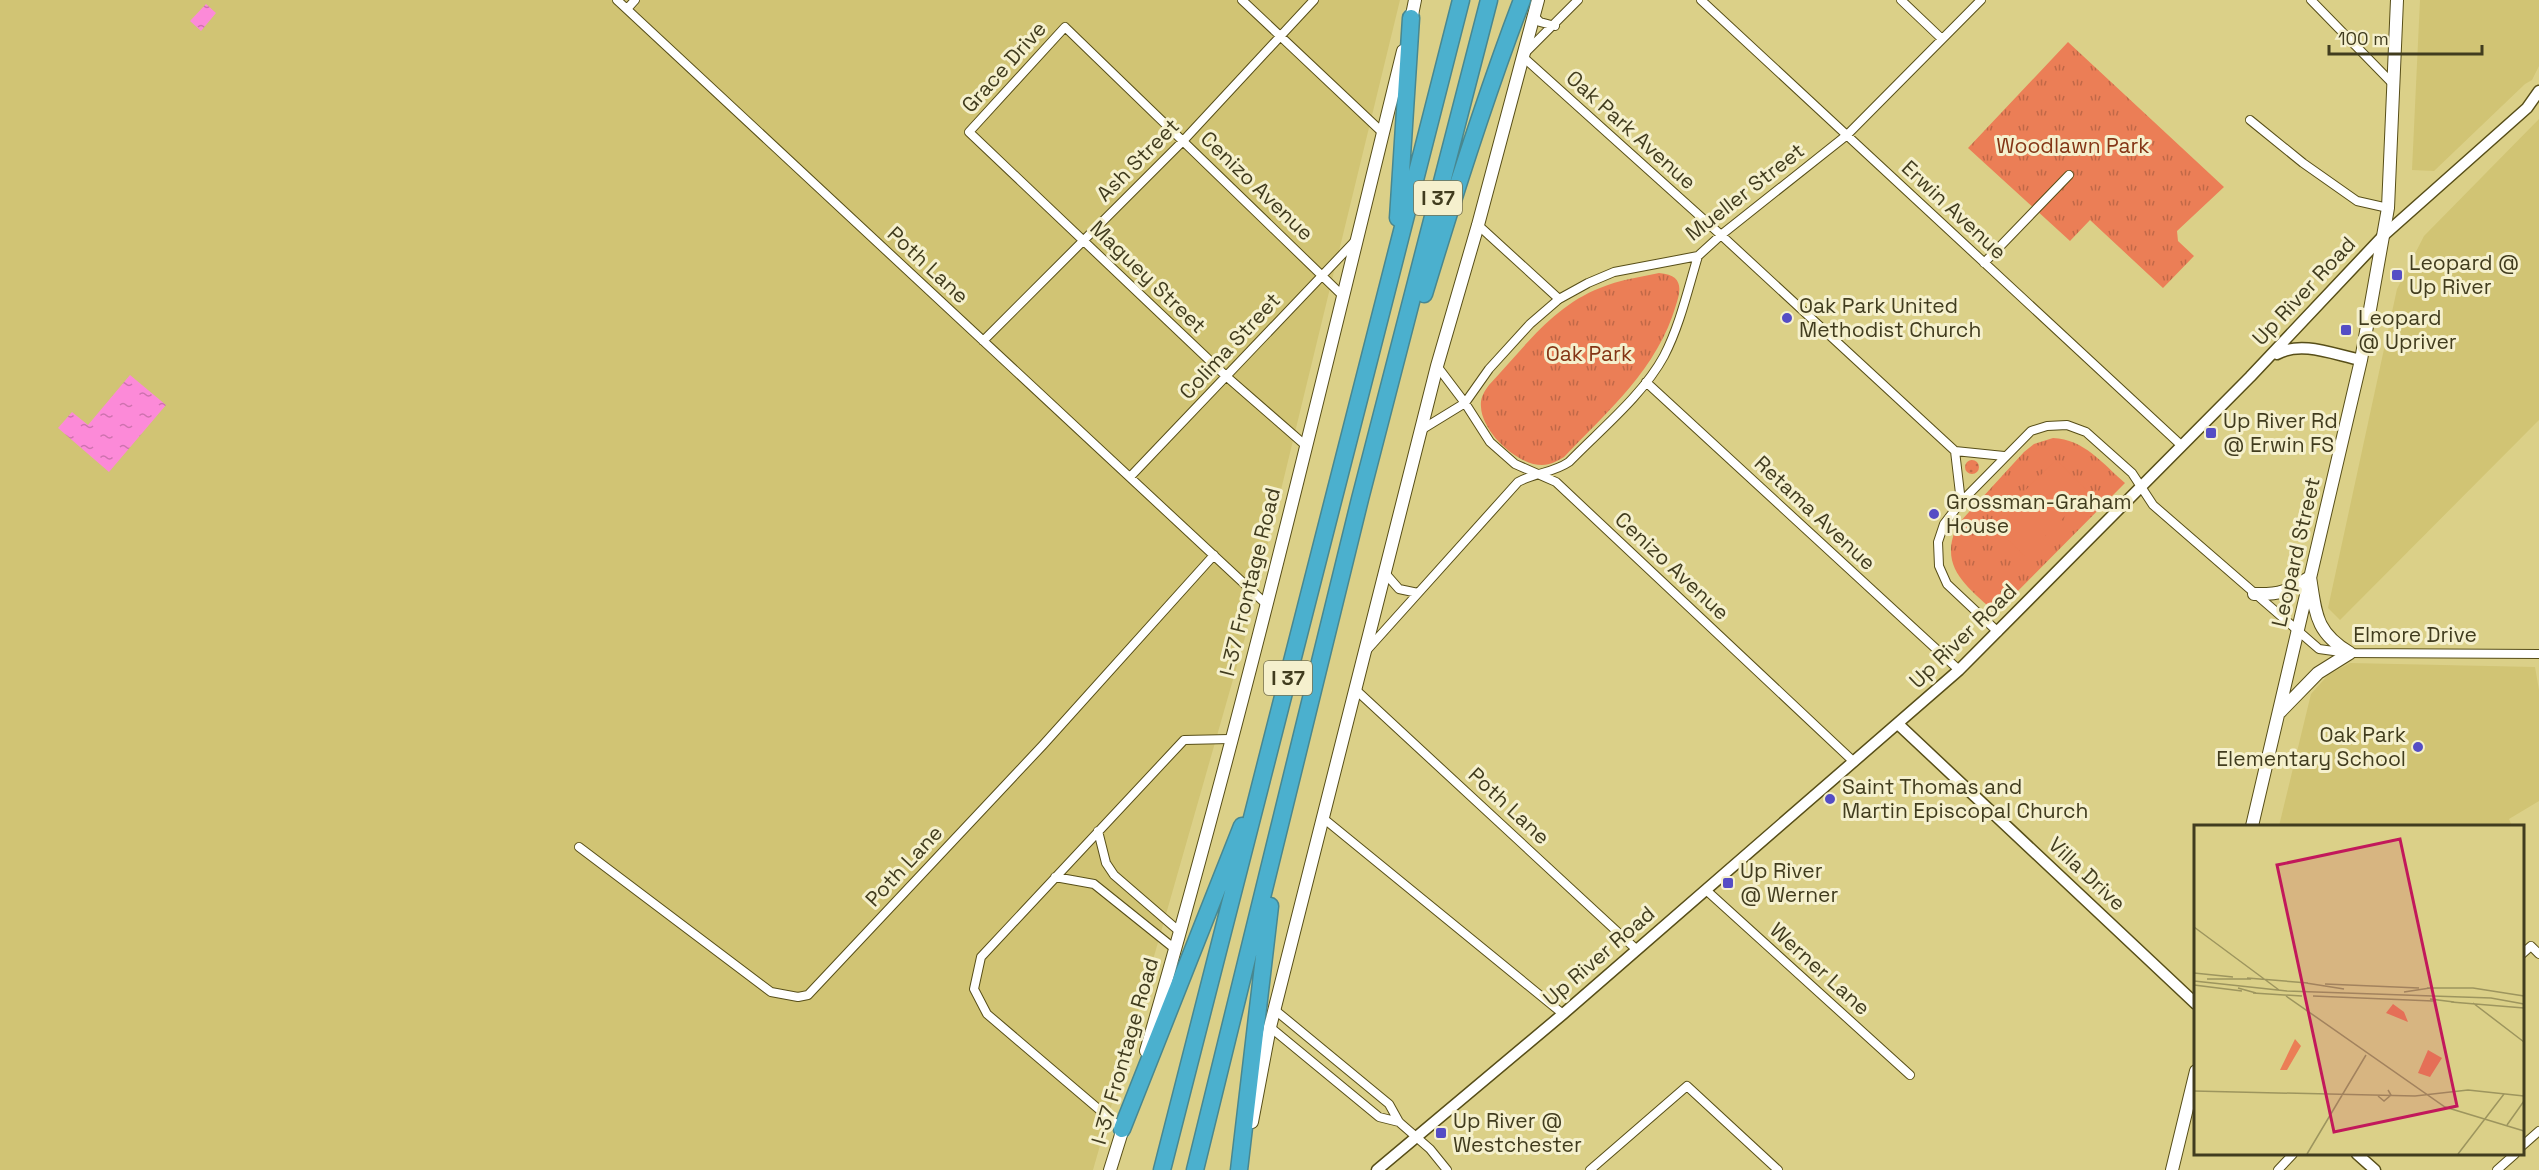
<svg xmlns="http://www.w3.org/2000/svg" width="2539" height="1170" viewBox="0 0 2539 1170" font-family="'Space Grotesk',sans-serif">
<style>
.built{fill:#d1c474}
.grass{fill:url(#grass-dots)}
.park{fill:url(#park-tufts)}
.garden{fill:#eb7e56}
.water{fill:url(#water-ripples)}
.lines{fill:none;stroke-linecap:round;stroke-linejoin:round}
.minor-casing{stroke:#574e18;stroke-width:10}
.tertiary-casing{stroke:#574e18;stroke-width:13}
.secondary-casing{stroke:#574e18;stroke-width:14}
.motorway-casing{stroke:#488790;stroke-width:19}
.minor{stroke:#fff;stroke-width:8}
.tertiary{stroke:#fff;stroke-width:10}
.secondary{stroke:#fff;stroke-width:12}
.motorway{stroke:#4bb0ce;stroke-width:16}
.poi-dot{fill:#554dc5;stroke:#f5f0cd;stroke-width:2}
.labels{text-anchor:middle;stroke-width:6;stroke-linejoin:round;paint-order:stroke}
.shield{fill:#f5f0cd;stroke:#777252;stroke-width:1.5}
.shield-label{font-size:20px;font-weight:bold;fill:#413c1e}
.street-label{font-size:21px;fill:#413c1e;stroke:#f5f0cd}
.park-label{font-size:21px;fill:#843515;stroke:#f5f0cd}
.poi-label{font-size:21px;fill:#413c1e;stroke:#f5f0cd;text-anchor:start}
.inset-road{fill:none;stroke:#9d955e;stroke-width:1.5}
.view{fill:#c2185b;fill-opacity:0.15;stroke:#c2185b;stroke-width:3}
.inset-edge{fill:none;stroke:#413c1e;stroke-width:3}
</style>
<defs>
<pattern id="grass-dots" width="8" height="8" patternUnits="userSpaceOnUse" patternTransform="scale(1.5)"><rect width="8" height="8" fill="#eb7e56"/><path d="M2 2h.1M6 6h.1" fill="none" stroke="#c06847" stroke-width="1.8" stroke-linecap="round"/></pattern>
<pattern id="park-tufts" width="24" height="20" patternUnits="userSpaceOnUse" patternTransform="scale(1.5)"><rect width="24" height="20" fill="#eb7e56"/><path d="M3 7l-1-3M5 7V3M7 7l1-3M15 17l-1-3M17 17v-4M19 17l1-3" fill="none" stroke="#c06847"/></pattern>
<pattern id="water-ripples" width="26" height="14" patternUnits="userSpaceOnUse" patternTransform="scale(1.5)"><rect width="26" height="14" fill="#fc8ad8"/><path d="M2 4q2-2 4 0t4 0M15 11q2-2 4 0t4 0" fill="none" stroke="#ce72af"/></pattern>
</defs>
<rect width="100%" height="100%" fill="#dbd088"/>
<!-- built -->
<path class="built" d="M0,0H1400L1246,634L1093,1170H0Z
M2420,0H2539V66L2532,80L2525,84L2434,171L2412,170Z
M2539,119V420L2340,620L2328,608L2397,289L2424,236Z
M2350,663L2535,667L2539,690V801L2509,819L2512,826H2279L2311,694L2328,675Z"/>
<!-- grass -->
<path class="grass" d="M1965 467a7 7 0 1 1 14 0a7 7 0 1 1-14 0Z"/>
<!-- park -->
<path class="park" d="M2068,42L2224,187L2177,231L2178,241L2194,256L2163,288L2090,220L2070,241L1968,148Z
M1659,273C1682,275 1682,287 1676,305C1658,368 1608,411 1564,457C1557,461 1551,465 1542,465C1517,465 1482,432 1481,407C1480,398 1484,392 1489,385C1522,350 1553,306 1600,288C1619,280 1640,277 1659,273Z
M2053,438C2084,439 2103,464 2125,483L1996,613C1967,586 1937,567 1958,524L2024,452L2034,444Z"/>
<!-- garden -->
<path class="garden" d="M2056,460L2089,492L2025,556L1991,524Z"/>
<!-- water -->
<path class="water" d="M206,4L216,13L201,31L190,21Z
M130,375L166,405L109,472L58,428L72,412L88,425Z"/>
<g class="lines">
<!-- minor casing -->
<g class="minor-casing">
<path id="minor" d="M617,0L1266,604
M1242,0L1383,133
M1578,0L1522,56L1721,235L1955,451L1961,502
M1701,0L2182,446
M1901,0L1942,39
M2311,0L2393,84
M627,9L635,0
M1534,16L1540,22L1555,26
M2250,120L2303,163L2357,201L2388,208
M1478,225L1559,299
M1984,263L2069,175
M983,341L1183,141L1314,0
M1437,366L1465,403L1490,442L1515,464L1556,482L1854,762
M1646,382L1959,670
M1421,430L1465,403L1489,369L1530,324L1559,299L1588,283L1614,272L1698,256L1721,235L1847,135L1981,0
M1305,445L1227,377L969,132L1065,27L1344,297
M1955,451L2004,456
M1130,477L1356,240
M1385,573L1399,589L1418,593
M1998,632L1947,584L1939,566L1938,542L1944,524L1961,502L2031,431L2047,426L2067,425L2086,432L2132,473L2153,505L2319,649L2348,653L2539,654
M1367,650L1518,482C1534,473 1553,473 1569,462C1600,430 1643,395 1664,356C1680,325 1688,289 1698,256
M1356,690L1637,950
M1323,818L1563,1014
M1098,831L1106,863L1114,875L1180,932
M579,847L771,992L798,997L808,995L1043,745L1214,555
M1055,877L1094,884L1175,949
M1706,890L1910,1075
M2522,954L2531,946L2539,954
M1275,1010L1389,1104L1399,1122L1430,1149L1447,1170
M1270,1027L1379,1117L1399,1122
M1122,1129L987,1014L974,989L981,957L1184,740L1230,739
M2522,1146L2539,1131
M1590,1170L1687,1086L1778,1170
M2278,1170L2293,1154
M2497,1170L2515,1154"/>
</g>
<!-- tertiary casing -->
<g class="tertiary-casing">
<path id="tertiary" d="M2277,354C2302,340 2335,355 2361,360
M1898,724L2196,1004
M2357,1154L2375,1170
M1377,1170L1563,1014L1959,670L2250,377L2384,235L2527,108L2539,91"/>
</g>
<!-- secondary casing -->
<g class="secondary-casing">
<path id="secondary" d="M1410,25L1415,0
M2254,594C2280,595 2288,591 2310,577C2316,614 2315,632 2350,653L2318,673L2280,712
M2252,826L2361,360L2388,208L2397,0
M1146,1051C1242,721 1321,385 1403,51
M1252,1122L1270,1027L1437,366L1478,225L1538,0
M1110,1170L1125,1122
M2172,1170L2196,1071"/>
</g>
<!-- motorway casing -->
<g class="motorway-casing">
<path id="motorway" d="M1398,218L1411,18
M1424,294C1454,195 1485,97 1522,0
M1122,1129L1242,826
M1162,1170L1461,0
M1195,1170L1360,499L1489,0
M1239,1170L1270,906"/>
</g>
<!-- minor -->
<use href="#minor" class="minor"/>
<!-- tertiary -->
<use href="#tertiary" class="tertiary"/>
<!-- secondary -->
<use href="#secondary" class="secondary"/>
<!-- motorway -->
<use href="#motorway" class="motorway"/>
</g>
<!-- markers -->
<g class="poi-dot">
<rect x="2391" y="269" width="12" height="12" rx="3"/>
<circle cx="1787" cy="318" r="6"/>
<rect x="2340" y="324" width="12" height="12" rx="3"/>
<rect x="2205" y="427" width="12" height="12" rx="3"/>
<circle cx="1934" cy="514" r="6"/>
<circle cx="2418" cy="747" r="6"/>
<circle cx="1830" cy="799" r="6"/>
<rect x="1722" y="877" width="12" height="12" rx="3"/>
<rect x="1435" y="1127" width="12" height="12" rx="3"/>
</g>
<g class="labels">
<!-- shield labels -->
<g class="shield">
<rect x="1414" y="181" width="48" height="34" rx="4.5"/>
<rect x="1264" y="661" width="48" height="34" rx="4.5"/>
</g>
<g class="shield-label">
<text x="1438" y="205">I 37</text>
<text x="1288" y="685">I 37</text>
</g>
<!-- street labels -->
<g class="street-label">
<text transform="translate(1004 67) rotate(-48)" y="7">Grace Drive</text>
<text transform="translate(1631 130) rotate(42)" y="7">Oak Park Avenue</text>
<text transform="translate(1138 160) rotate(-45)" y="7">Ash Street</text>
<text transform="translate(1257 186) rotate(44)" y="7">Cenizo Avenue</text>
<text transform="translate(1745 192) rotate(-38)" y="7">Mueller Street</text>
<text transform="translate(1954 210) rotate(43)" y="7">Erwin Avenue</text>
<text transform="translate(928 265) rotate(43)" y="7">Poth Lane</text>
<text transform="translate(1148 277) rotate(44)" y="7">Maguey Street</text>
<text transform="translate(2304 291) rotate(-47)" y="7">Up River Road</text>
<text transform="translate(1230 346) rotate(-47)" y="7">Colima Street</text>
<text transform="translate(1815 513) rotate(43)" y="7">Retama Avenue</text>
<text transform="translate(2296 552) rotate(-77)" y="7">Leopard Street</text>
<text transform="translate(1672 566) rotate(43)" y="7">Cenizo Avenue</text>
<text transform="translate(1250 582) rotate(-76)" y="7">I-37 Frontage Road</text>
<text x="2415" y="642">Elmore Drive</text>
<text transform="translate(1963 636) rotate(-44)" y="7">Up River Road</text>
<text transform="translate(1509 806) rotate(43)" y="7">Poth Lane</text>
<text transform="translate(904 866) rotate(-47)" y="7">Poth Lane</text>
<text transform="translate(2087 874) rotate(43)" y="7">Villa Drive</text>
<text transform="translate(1599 956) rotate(-41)" y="7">Up River Road</text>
<text transform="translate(1820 969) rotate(42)" y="7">Werner Lane</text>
<text transform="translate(1125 1051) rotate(-74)" y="7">I-37 Frontage Road</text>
</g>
<!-- park labels -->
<g class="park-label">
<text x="2073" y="153">Woodlawn Park</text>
<text x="1589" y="361">Oak Park</text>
</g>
<!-- poi labels -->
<g class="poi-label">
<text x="2409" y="270">Leopard @<tspan x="2409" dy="24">Up River</tspan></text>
<text x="1799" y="313">Oak Park United<tspan x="1799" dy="24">Methodist Church</tspan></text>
<text x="2358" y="325">Leopard<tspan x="2358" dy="24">@ Upriver</tspan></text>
<text x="2223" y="428">Up River Rd<tspan x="2223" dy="24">@ Erwin FS</tspan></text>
<text x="1946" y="509">Grossman-Graham<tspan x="1946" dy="24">House</tspan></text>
<text x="2406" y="742" text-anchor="end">Oak Park<tspan x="2406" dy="24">Elementary School</tspan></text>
<text x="1842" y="794">Saint Thomas and<tspan x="1842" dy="24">Martin Episcopal Church</tspan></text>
<text x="1740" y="878">Up River<tspan x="1740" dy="24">@ Werner</tspan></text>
<text x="1453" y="1128">Up River @<tspan x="1453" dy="24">Westchester</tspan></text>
</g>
</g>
<!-- overview -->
<g transform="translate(2194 825)">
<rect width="330" height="330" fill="#dbd088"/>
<path d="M199,179L210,187L214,197L192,188ZM101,214L107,221L93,245H86ZM234,225L248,233L236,252L224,248Z" fill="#eb7e56"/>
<path class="inset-road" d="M0,102L85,165M0,148L39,152M53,153L114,158M13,154H57M0,156L93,166L297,173L330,179M112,158L150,164M131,159L225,163M0,160L48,166M44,163L62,168M233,163H279L330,171M210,167L236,163M59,168L108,171M92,171L251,282L330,306M119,171L239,176M236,174L260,177M257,177L330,183M279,178L330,217M0,266L221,271L274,265L330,271M184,271L190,276L197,270L194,265M313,300L330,276M113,329L172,230M264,329L310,269"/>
<path class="view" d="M206,14L263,281L140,307L83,40Z"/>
<rect width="330" height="330" class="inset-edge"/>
</g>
<!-- scale -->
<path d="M2329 45v9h153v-9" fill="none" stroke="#413c1e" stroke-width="3"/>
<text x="2338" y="45" font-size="18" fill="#413c1e" stroke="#f5f0cd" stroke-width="4.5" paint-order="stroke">100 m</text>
</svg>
